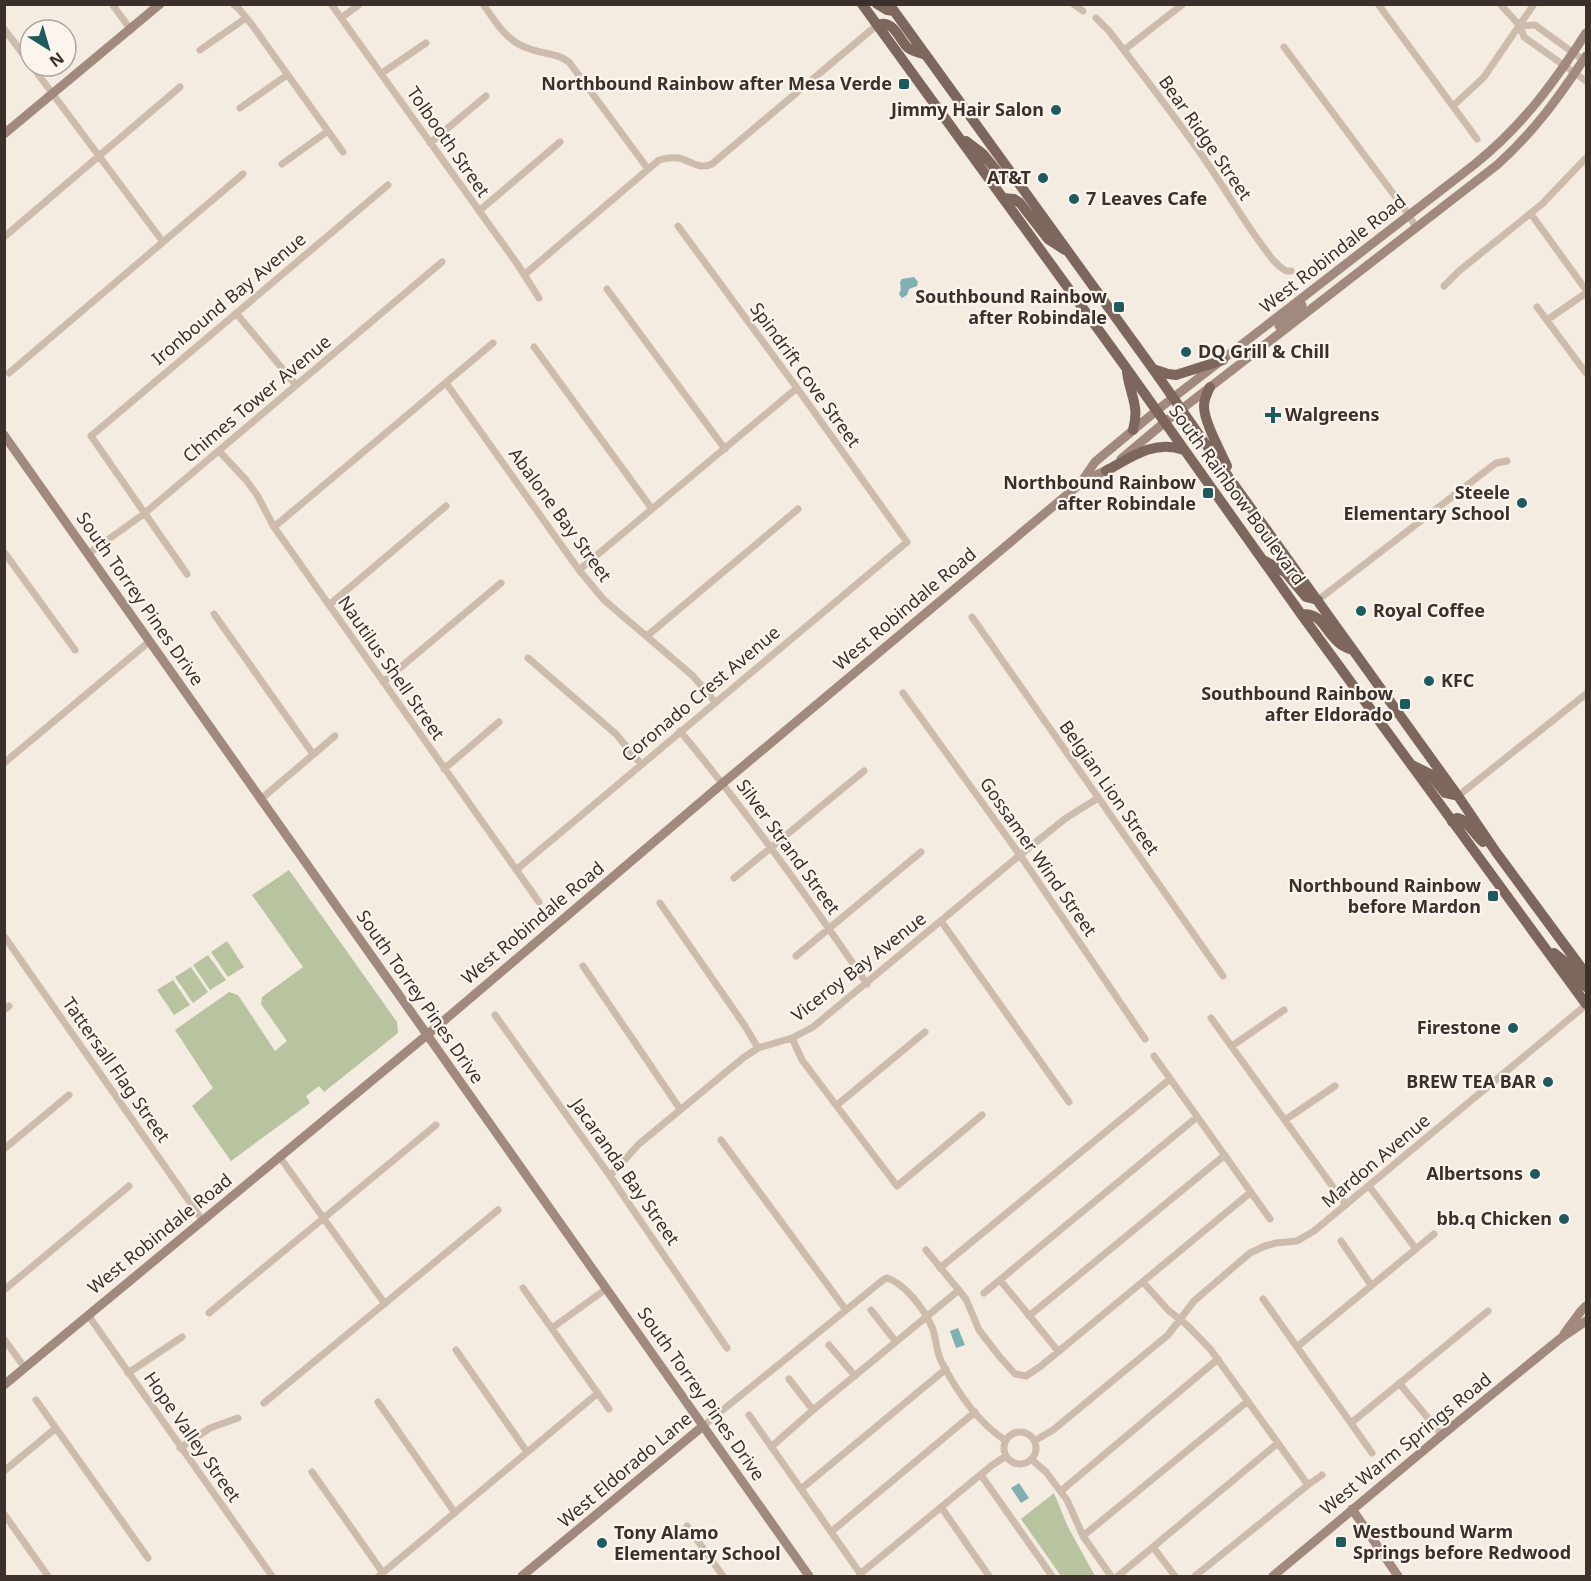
<svg xmlns="http://www.w3.org/2000/svg" width="1591" height="1581" viewBox="0 0 1591 1581" font-family="'Noto Sans',sans-serif">
<style>
.green{fill:#b8c4a0}
.water{fill:#7fb0b2}
.lines{fill:none;stroke-linecap:round;stroke-linejoin:round}
.street{stroke:#cdbbac;stroke-width:7}
.secondary{stroke:#a18a7d;stroke-width:9}
.primary{stroke:#7d675c;stroke-width:10}
.poi-dot{fill:#1f5a5e;stroke:#fbf5ee;stroke-width:2}
.labels{text-anchor:middle;stroke-width:4.5;stroke-linejoin:round;paint-order:stroke}
.poi-label{font-size:18px;font-weight:bold;fill:#3b302b;stroke:#fbf5ee;text-anchor:end}
.street-label{font-size:18px;fill:#3b302b;stroke:#fbf5ee}
</style>
<rect width="100%" height="100%" fill="#f4ebe1"/>
<!-- green -->
<path class="green" d="M289,870L397,1022L398,1033L324,1092L319,1086L306,1096L310,1103L231,1161L192,1106L213,1088L175,1030L229,992L238,995L275,1051L287,1041L261,1004L262,997L303,967L252,895Z
M227,941L244,967L228,977L211,952Z
M208,955L226,980L210,990L193,965Z
M191,967L208,992L193,1003L175,977Z
M173,980L190,1005L174,1015L157,990Z
M1054,1493L1068,1527L1095,1576H1061L1021,1519Z"/>
<!-- water -->
<path class="water" d="M914,277L918,282L917,286L909,289L907,295L902,298L899,294L901,289L900,282L902,279Z
M958,1328L965,1345L956,1348L950,1331Z
M1019,1483L1029,1498L1021,1503L1011,1488Z"/>
<g class="lines">
<!-- street -->
<path class="street" d="M112,4L131,30
M233,4L239,9L252,25L343,152
M331,4L518,265L539,298
M483,4C496,23 507,42 530,49C544,54 557,53 569,62L648,169
M1073,4L1083,11
M1378,4L1477,139
M1500,4L1520,26L1524,37L1586,81
M341,18L360,4
M1096,18L1109,31C1142,74 1175,116 1205,160C1224,187 1240,215 1259,241C1267,252 1274,264 1286,271H1291
M1520,26L1535,25L1586,62
M4,29L30,63
M1284,47L1409,215L1416,228
M200,50L246,18
M1124,50L1183,4
M32,66L163,242
M382,73L426,43
M1453,106L1484,77L1534,4
M240,108L287,75
M430,143L486,96
M282,164L328,131
M479,211L560,142
M1531,214L1586,290
M4,237L180,87
M524,275L659,160C666,158 672,157 679,158C691,161 699,170 712,164L877,25
M1444,286L1459,271L1542,204L1586,158
M607,289L725,449
M1537,307L1586,373
M236,313L296,385
M1547,320L1586,293
M534,347L652,509
M9,373L243,174
M446,383L579,570L604,600L693,676L715,702
M219,451L246,480L257,495L274,527L539,902
M274,527L493,343
M4,552L75,650
M88,554L145,513L442,262
M579,570L797,388
M187,574L91,436L388,185
M1318,600L1496,463L1507,461
M329,605L446,506
M214,614L313,754
M972,617L1223,976
M647,636L798,509
M528,658L616,734L641,764
M383,682L501,583
M903,693L1020,855L1145,1039
M680,731C747,812 808,897 867,984
M4,763L150,641
M444,769L499,722
M1458,796L1586,694
M261,799L335,736
M516,870L907,542L797,388L678,226
M734,878L864,771
M660,903L745,1026L758,1048
M941,921L1069,1102
M4,936L203,1221
M796,956L921,852
M583,966L680,1109
M4,1010L9,1006
M495,1015L610,1176L727,1348
M1211,1018L1346,1205
M792,1038L802,1060L897,1186L982,1115
M1232,1046L1284,1010
M1154,1056L1270,1219
M837,1105L925,1032
M1285,1120L1335,1086
M721,1140L846,1310
M4,1149L69,1095
M279,1156L385,1304
M610,1176L639,1144L743,1058L758,1048L792,1038L813,1027L1020,855L1066,818L1098,798
M1369,1186L1416,1249
M1341,1241L1371,1285
M926,1250L966,1299L979,1330L999,1356L1015,1374L1026,1376L1041,1366L1251,1192
M940,1268L1170,1079
M1000,1280L1058,1351
M1143,1282L1168,1310L1188,1326L1211,1350L1308,1485
M523,1288L609,1409
M4,1290L129,1186
M984,1293L1197,1117
M1263,1299L1372,1453
M871,1310L896,1342
M209,1313L436,1125
M88,1315L272,1576
M1029,1316L1225,1155
M552,1328L606,1289
M4,1339L25,1368
M829,1345L855,1376
M1297,1347L1434,1234
M456,1350L527,1452
M128,1373L182,1337
M789,1379L813,1410
M1399,1383L1442,1435
M36,1400L148,1558
M378,1402L455,1513
M264,1403L498,1210
M749,1415L862,1576
M1351,1423L1488,1311
M703,1426L883,1280L887,1278C904,1283 924,1309 931,1325C937,1336 935,1349 941,1361C956,1390 977,1422 1005,1440
M1004 1448a16 16 0 1 1 32 0a16 16 0 1 1-32 0Z
M1034,1441L1053,1430L1168,1335L1194,1301L1250,1253L1265,1246L1276,1243L1297,1241L1314,1231L1586,1005
M771,1447L813,1410L959,1290
M180,1448L210,1428L238,1418
M1031,1459L1046,1472L1067,1500L1083,1536L1111,1576
M4,1471L56,1428
M312,1472L383,1573
M981,1475L1052,1576
M801,1489L946,1369
M1061,1491L1218,1359
M941,1507L989,1576
M4,1514L48,1576
M687,1526L723,1576
M831,1532L975,1412
M1083,1536L1248,1401
M1153,1547L1175,1576
M860,1574L991,1466L1006,1456
M379,1576L598,1393
M1118,1576L1278,1443
M1195,1576L1308,1485L1322,1475"/>
<!-- secondary -->
<path class="secondary" d="M4,134L160,4
M1279,326L1302,305
M4,435L809,1576
M1121,459L1165,422L1497,165C1534,132 1559,97 1586,56
M1082,481L1095,462L1156,411L1475,164C1523,125 1553,84 1586,33
M1564,1334L1581,1311L1586,1306
M4,1385L427,1035L723,783L1081,483L1110,468
M1352,1509L1398,1576
M522,1576L703,1426
M1273,1576L1442,1435L1561,1338L1586,1321"/>
<!-- primary -->
<path class="primary" d="M862,4L1127,369L1301,614L1586,1004
M877,4L887,10L894,11
M889,4L1153,369L1235,486L1458,796L1496,852L1586,974
M877,25C893,19 898,37 907,47C911,51 920,53 926,55
M966,141L983,154L1001,176L1015,179
M1003,198L1014,199L1020,203L1048,239L1065,250
M1153,369L1168,374L1176,375L1223,360
M1127,372C1130,396 1140,405 1133,430
M1210,387C1207,393 1204,399 1204,406C1204,422 1220,450 1227,466
M1106,471C1131,457 1155,439 1184,450
M1265,561L1285,572L1306,597L1318,600
M1301,614C1322,613 1323,628 1336,640C1341,646 1346,648 1353,650
M1412,765L1430,774L1445,793L1458,796
M1452,822L1457,818C1468,820 1474,835 1483,842
M1554,953L1570,966L1586,987"/>
</g>
<!-- markers -->
<g class="poi-dot">
<rect x="898" y="78" width="12" height="12" rx="3"/>
<circle cx="1056" cy="110" r="6"/>
<circle cx="1043" cy="178" r="6"/>
<circle cx="1074" cy="199" r="6"/>
<rect x="1113" y="301" width="12" height="12" rx="3"/>
<circle cx="1186" cy="352" r="6"/>
<path d="M1270 406h6v6h6v6h-6v6h-6v-6h-6v-6h6z"/>
<rect x="1202" y="487" width="12" height="12" rx="3"/>
<circle cx="1522" cy="503" r="6"/>
<circle cx="1361" cy="611" r="6"/>
<circle cx="1429" cy="681" r="6"/>
<rect x="1399" y="698" width="12" height="12" rx="3"/>
<rect x="1487" y="890" width="12" height="12" rx="3"/>
<circle cx="1513" cy="1028" r="6"/>
<circle cx="1548" cy="1082" r="6"/>
<circle cx="1535" cy="1174" r="6"/>
<circle cx="1564" cy="1219" r="6"/>
<rect x="1335" y="1536" width="12" height="12" rx="3"/>
<circle cx="602" cy="1543" r="6"/>
</g>
<g class="labels">
<!-- poi labels -->
<g class="poi-label">
<text x="892" y="90">Northbound Rainbow after Mesa Verde</text>
<text x="1044" y="116">Jimmy Hair Salon</text>
<text x="1031" y="184">AT&amp;T</text>
<text x="1086" y="205" text-anchor="start">7 Leaves Cafe</text>
<text x="1107" y="303">Southbound Rainbow<tspan x="1107" dy="21">after Robindale</tspan></text>
<text x="1198" y="358" text-anchor="start">DQ Grill &amp; Chill</text>
<text x="1285" y="421" text-anchor="start">Walgreens</text>
<text x="1196" y="489">Northbound Rainbow<tspan x="1196" dy="21">after Robindale</tspan></text>
<text x="1510" y="499">Steele<tspan x="1510" dy="21">Elementary School</tspan></text>
<text x="1373" y="617" text-anchor="start">Royal Coffee</text>
<text x="1441" y="687" text-anchor="start">KFC</text>
<text x="1393" y="700">Southbound Rainbow<tspan x="1393" dy="21">after Eldorado</tspan></text>
<text x="1481" y="892">Northbound Rainbow<tspan x="1481" dy="21">before Mardon</tspan></text>
<text x="1501" y="1034">Firestone</text>
<text x="1536" y="1088">BREW TEA BAR</text>
<text x="1523" y="1180">Albertsons</text>
<text x="1552" y="1225">bb.q Chicken</text>
<text x="1353" y="1538" text-anchor="start">Westbound Warm<tspan x="1353" dy="21">Springs before Redwood</tspan></text>
<text x="614" y="1539" text-anchor="start">Tony Alamo<tspan x="614" dy="21">Elementary School</tspan></text>
</g>
<!-- street labels -->
<g class="street-label">
<text transform="translate(1205 138) rotate(55)" y="6">Bear Ridge Street</text>
<text transform="translate(448 142) rotate(55)" y="6">Tolbooth Street</text>
<text transform="translate(1333 254) rotate(-38)" y="6">West Robindale Road</text>
<text transform="translate(229 299) rotate(-40)" y="6">Ironbound Bay Avenue</text>
<text transform="translate(805 375) rotate(54)" y="6">Spindrift Cove Street</text>
<text transform="translate(257 399) rotate(-40)" y="6">Chimes Tower Avenue</text>
<text transform="translate(1237 495) rotate(54)" y="6">South Rainbow Boulevard</text>
<text transform="translate(560 515) rotate(54)" y="6">Abalone Bay Street</text>
<text transform="translate(140 599) rotate(55)" y="6">South Torrey Pines Drive</text>
<text transform="translate(905 609) rotate(-40)" y="6">West Robindale Road</text>
<text transform="translate(391 668) rotate(55)" y="6">Nautilus Shell Street</text>
<text transform="translate(701 694) rotate(-40)" y="6">Coronado Crest Avenue</text>
<text transform="translate(1109 788) rotate(55)" y="6">Belgian Lion Street</text>
<text transform="translate(788 847) rotate(54)" y="6">Silver Strand Street</text>
<text transform="translate(1038 857) rotate(55)" y="6">Gossamer Wind Street</text>
<text transform="translate(533 923) rotate(-40)" y="6">West Robindale Road</text>
<text transform="translate(859 967) rotate(-38)" y="6">Viceroy Bay Avenue</text>
<text transform="translate(420 997) rotate(55)" y="6">South Torrey Pines Drive</text>
<text transform="translate(116 1070) rotate(55)" y="6">Tattersall Flag Street</text>
<text transform="translate(1376 1161) rotate(-40)" y="6">Mardon Avenue</text>
<text transform="translate(625 1172) rotate(55)" y="6">Jacaranda Bay Street</text>
<text transform="translate(160 1234) rotate(-39)" y="6">West Robindale Road</text>
<text transform="translate(701 1394) rotate(55)" y="6">South Torrey Pines Drive</text>
<text transform="translate(192 1437) rotate(55)" y="6">Hope Valley Street</text>
<text transform="translate(1406 1444) rotate(-39)" y="6">West Warm Springs Road</text>
<text transform="translate(625 1470) rotate(-40)" y="6">West Eldorado Lane</text>
</g>
</g>
<!-- border -->
<rect width="1591" height="1581" fill="none" stroke="#3b302b" stroke-width="12"/>
<!-- north arrow -->
<g transform="translate(48 48) rotate(143)"><circle r="28" fill="#fbf5ee" stroke="#aea6a0" stroke-width="1.5"/>
<path d="M0-4.5L10 22L0 15L-10 22Z" fill="#1f5a5e"/>
<text y="-9" font-size="16" font-weight="bold" text-anchor="middle" fill="#3b302b">N</text>
</g>
</svg>
